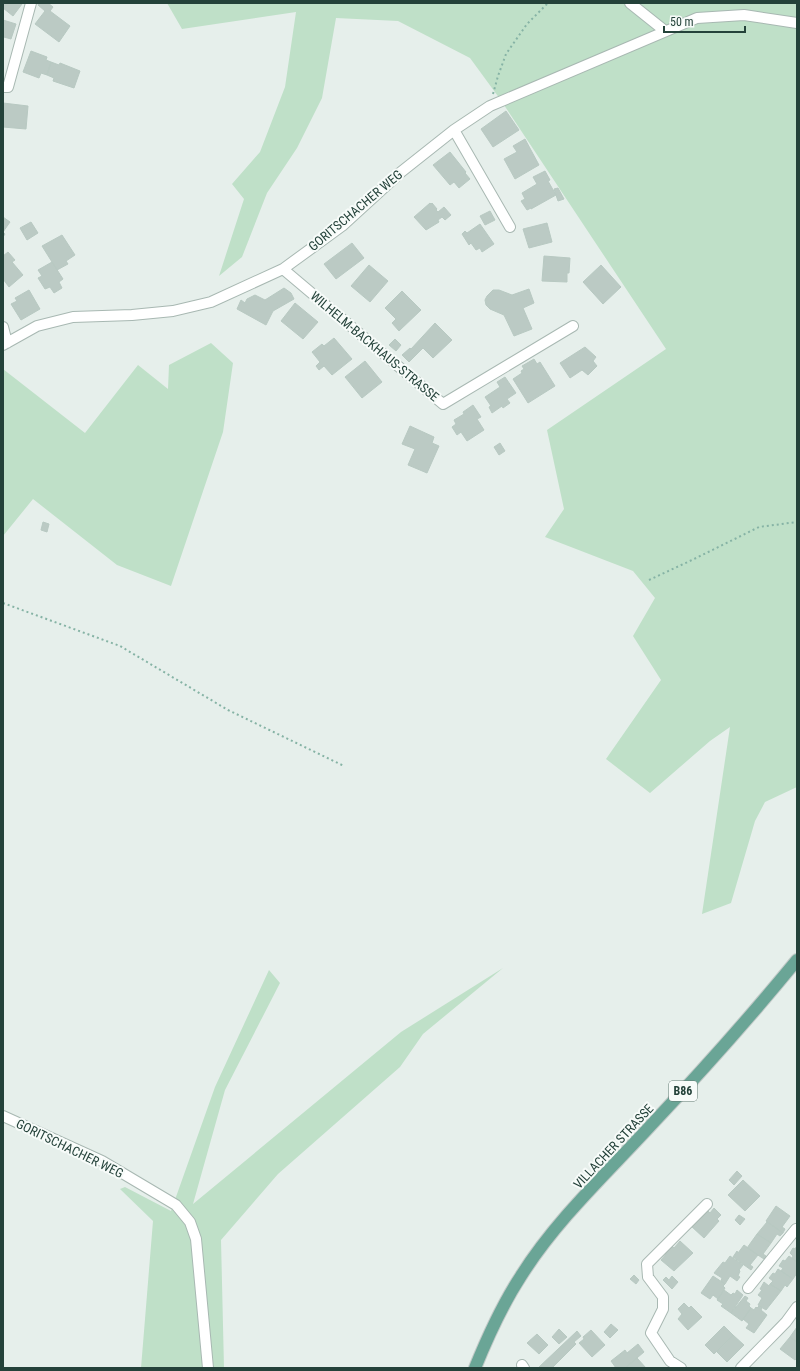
<svg xmlns="http://www.w3.org/2000/svg" width="800" height="1371" viewBox="0 0 800 1371" font-family="'Roboto Condensed',sans-serif">
<style>
.green{fill:#bfe0c8}
.building{fill:#bbcac4;stroke:#b8c9c2}
.lines{fill:none;stroke-linecap:round;stroke-linejoin:round}
.street-casing{stroke:#a8b8b2;stroke-width:12}
.primary-casing{stroke:#c2cac8;stroke-width:14}
.path{stroke:#86b3a5;stroke-width:2;stroke-dasharray:2 3;stroke-linecap:butt}
.street{stroke:#fff;stroke-width:10}
.primary{stroke:#6aa596;stroke-width:12}
.labels{text-anchor:middle;stroke-width:4;stroke-linejoin:round;paint-order:stroke}
.shield{fill:#f7fbf9;stroke:#637a73;stroke-width:1}
.shield-label{font-size:12px;font-weight:bold;fill:#24423a}
.street-label{font-size:13px;fill:#24423a;stroke:#f7fbf9}
</style>
<rect width="100%" height="100%" fill="#e6efeb"/>
<!-- green -->
<path class="green" d="M167,3H797V787L765,802L755,821L731,903L702,914L730,727L710,741L650,793L606,759L661,680L633,636L655,598L633,571L545,537L564,509L547,430L666,349L500,99L470,58L398,21L336,18L322,98L297,148L267,193L242,257L219,276L244,199L232,184L260,152L285,87L296,12L182,29Z
M211,343L233,363L223,432L171,586L117,565L33,499L3,536V369L85,433L138,365L168,389L169,365Z
M503,968L423,1034L400,1067L278,1174L221,1240L224,1368H141L153,1221L120,1189L125,1187L171,1211L215,1087L269,970L280,983L225,1090L193,1204L401,1032Z"/>
<!-- building -->
<path class="building" d="M3,3H21L22,4L13,16L3,8Z
M39,3H48L53,7L50,11L70,26L59,42L35,24L45,11L38,5Z
M3,20L16,24L11,39L4,37L3,39Z
M31,51L47,57L46,60L51,62L47,75L41,73L39,78L23,72Z
M51,62L59,65L60,63L80,71L74,88L53,81L54,78L47,75Z
M3,103L28,106L26,129L3,127Z
M506,111L519,130L493,147L481,129Z
M525,139L539,165L515,179L504,159L517,152L513,146Z
M450,152L466,172L465,173L470,179L459,188L454,182L450,185L433,165Z
M545,171L550,180L548,181L556,195L531,209V208L527,210L521,201L525,199L522,193L537,184L533,177Z
M558,188L564,199L558,201L554,189Z
M430,203L431,204L432,203L437,209L436,210L438,212L444,207L451,215L445,220L442,217L438,220L439,222L426,230L414,217Z
M490,211L495,220L485,225L480,216Z
M3,217L10,222L3,232L5,234L3,237Z
M31,222L38,233L27,240L20,228Z
M547,223L552,242L529,248L523,229Z
M480,224L494,244L482,252L480,248L476,250L471,243L469,245L462,234L465,231L467,233Z
M62,235L75,255L66,261L68,264L57,270L42,246Z
M352,243L364,258L336,279L324,264Z
M8,252L15,260L12,262L23,275L9,287L3,279V256Z
M544,256L570,258L569,273H567V282L542,281Z
M52,262L63,279L59,282L62,288L54,293L50,287L45,289L38,278L42,276L38,270Z
M369,265L388,281L370,302L351,286Z
M601,265L621,287L603,304L583,282Z
M284,288L291,293L294,299L273,311L266,325L237,309L241,300L245,303L247,299L255,295L265,300Z
M529,289L534,303L523,308L532,329L514,336L504,315L490,309L486,305L485,300L487,296L493,290H499L512,295Z
M29,290L40,309L21,320L11,304L17,301L15,298Z
M402,291L421,310L399,331L392,323L396,319L385,308Z
M295,303L318,322L303,339L281,321Z
M435,323L452,340L433,358L423,348L409,362L402,355L410,348L411,349Z
M334,338L352,359L332,375L324,366L319,370L316,366L320,362L312,352L322,344L324,346Z
M395,339L401,345L396,351L389,345Z
M585,347L596,357L593,361L597,366L588,375L582,370L570,378L560,363Z
M534,359L537,364L540,362L555,386L528,403L513,379L522,373L521,371L524,369L522,366Z
M365,361L382,382L362,398L345,377Z
M505,377L516,393L507,399L510,403L503,408L502,406L492,413L489,407L491,406L485,397L500,387L497,382Z
M473,405L481,417L477,419L484,430L467,441L461,432L457,435L452,427L456,424L454,420L464,414L463,412Z
M410,426L434,437L432,443L439,446L427,473L408,465L415,449L402,444Z
M500,443L505,451L499,455L494,447Z
M43,522L49,524L47,532L41,530Z
M737,1171L742,1176L734,1185L729,1180Z
M743,1180L760,1196L745,1211L728,1195Z
M776,1206L790,1216L782,1227L785,1229L783,1233L766,1221Z
M714,1208L721,1215L717,1219L719,1221L704,1238L691,1226L706,1209L710,1213Z
M739,1215L745,1219L740,1225L735,1220Z
M767,1222L783,1233L780,1236L777,1234L771,1243L757,1234Z
M757,1234L771,1243L763,1254L766,1256L764,1259L747,1248Z
M680,1241L693,1253L674,1271L661,1260L666,1254L665,1252L671,1245L674,1248Z
M744,1245L758,1255L750,1265L753,1267L751,1270L733,1257L737,1251L738,1253Z
M797,1246V1262L792,1258L793,1256L790,1253L793,1248L795,1249Z
M730,1256L743,1265L739,1270L740,1271L738,1276L740,1277L737,1281L730,1276L725,1284L721,1281L722,1278L714,1273L723,1262L725,1263Z
M789,1256L797,1262V1273L793,1279L781,1271L783,1268L779,1266L783,1260L785,1261Z
M778,1269L793,1279L787,1287L785,1285L781,1291L770,1284L773,1281L769,1278L773,1273L775,1274Z
M634,1275L639,1280L636,1284L630,1279Z
M672,1276L678,1282L672,1289L663,1280L666,1277L669,1280Z
M713,1276L725,1284L723,1286L725,1288L718,1299L713,1295L710,1299L701,1293Z
M764,1282L769,1286L770,1284L781,1291L766,1310L758,1305L762,1298L758,1295L762,1290L760,1289Z
M724,1290L731,1295L733,1293L735,1294L737,1290L743,1295L731,1313L721,1306L723,1304L717,1300Z
M745,1296L748,1298L746,1301L750,1304L749,1306L751,1308L742,1321L731,1313Z
M684,1303L689,1308L691,1306L702,1317L688,1330L678,1319L682,1314L678,1309Z
M759,1306L762,1308L761,1310L767,1315L754,1333L746,1328L749,1324L743,1319L751,1308L754,1310L756,1307L757,1308Z
M611,1324L618,1330L610,1338L604,1332Z
M724,1326L733,1335L714,1354L705,1345Z
M797,1327V1342L790,1337Z
M559,1329L567,1337L559,1344L552,1337Z
M591,1330L605,1345L592,1357L579,1343L584,1339L583,1337Z
M577,1331L581,1336L574,1342L576,1344L552,1368H538Z
M537,1334L548,1345L539,1354L527,1343Z
M733,1335L744,1345L727,1362L717,1352Z
M790,1337L797,1342V1358L795,1360L780,1349Z
M638,1344L644,1352L625,1368H616L611,1361L625,1350L627,1353Z
M637,1358L646,1368H625Z"/>
<g class="lines">
<!-- street casing -->
<g class="street-casing">
<path id="street" d="M630,3L665,31
M3,87H8L31,3
M454,130L510,227
M283,269L443,404L573,326
M3,327L7,343
M3,345L37,326L73,317L132,315L173,311L211,302L283,269L342,226L401,172L454,130L490,106L697,18L744,15L797,23
M3,1116L102,1161L176,1205L190,1222L196,1239L208,1368
M748,1288L796,1229L797,1230
M522,1365L524,1368
M681,1368L670,1361L651,1333L663,1309V1297L648,1277L647,1264L707,1204
M741,1368L786,1322L797,1307"/>
</g>
<!-- primary casing -->
<g class="primary-casing">
<path id="primary" d="M475,1368C488,1336 502,1305 521,1276C556,1220 608,1172 653,1123C703,1070 751,1016 797,960"/>
</g>
<!-- path -->
<path class="path" d="M493,94L498,76L506,54L527,24L548,3
M649,580L692,560L759,527L797,522
M3,603L120,646L228,710L344,766"/>
<!-- street -->
<use href="#street" class="street"/>
<!-- primary -->
<use href="#primary" class="primary"/>
</g>
<g class="labels">
<!-- shield labels -->
<rect class="shield" x="669" y="1081" width="28" height="20" rx="3"/>
<g class="shield-label">
<text x="683" y="1095">B86</text>
</g>
<!-- street labels -->
<g class="street-label">
<text transform="translate(355 210) rotate(-40)" y="5">GORITSCHACHER WEG</text>
<text transform="translate(375 346) rotate(40)" y="5">WILHELM-BACKHAUS-STRASSE</text>
<text transform="translate(613 1146) rotate(-47)" y="5">VILLACHER STRASSE</text>
<text transform="translate(70 1148) rotate(26)" y="5">GORITSCHACHER WEG</text>
</g>
</g>
<!-- border -->
<rect width="800" height="1371" fill="none" stroke="#24423a" stroke-width="8"/>
<!-- scale -->
<path d="M664 26v6h81v-6" fill="none" stroke="#24423a" stroke-width="2"/>
<text x="670" y="26" font-size="12" fill="#24423a" stroke="#f7fbf9" stroke-width="3" paint-order="stroke">50 m</text>
</svg>
